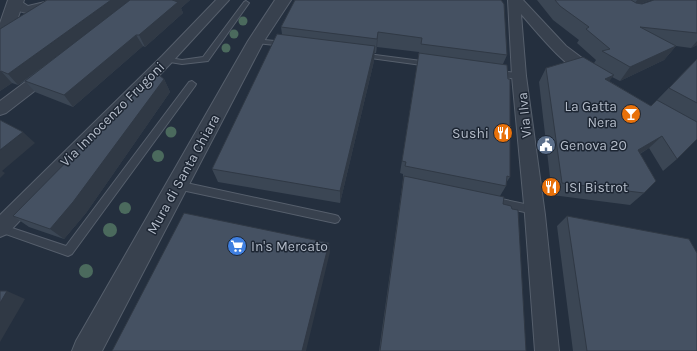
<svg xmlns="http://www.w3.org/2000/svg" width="697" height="351" viewBox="0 0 697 351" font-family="Karla,sans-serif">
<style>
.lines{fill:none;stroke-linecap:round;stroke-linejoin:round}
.service-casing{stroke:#565f6c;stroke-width:2}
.minor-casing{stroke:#565f6c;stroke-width:2}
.tertiary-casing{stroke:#565f6c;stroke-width:2}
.service{fill:#38414e;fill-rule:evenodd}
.minor{fill:#38414e;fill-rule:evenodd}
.tertiary{fill:#38414e;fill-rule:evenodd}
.tree{fill:#4b6a5d}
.wall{fill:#3b4654}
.shaded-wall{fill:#303945}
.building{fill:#455162;stroke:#303945}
.labels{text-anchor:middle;stroke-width:3;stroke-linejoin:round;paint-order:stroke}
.poi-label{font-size:14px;fill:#b4bcc9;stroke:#1d2633;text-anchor:start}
.street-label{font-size:14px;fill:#b4bcc9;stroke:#1d2633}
</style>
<rect width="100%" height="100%" fill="#242f3e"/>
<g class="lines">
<!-- service casing -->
<g class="service-casing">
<path id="service" d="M246,1L249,3L208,61L182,64L164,61V57L182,60L203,57L244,2Z
M254,39L285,42L288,44L285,46L256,43L253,41Z
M360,53L429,62L433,64L429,66L363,57H360Z
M495,71L519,73L523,76L519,79L492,76L491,74Z
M192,81L196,84L195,86L72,254L68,256L0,232V224L66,246L189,82Z
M177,181L335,215L338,216L340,219L338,222L335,223L177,189L174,188L172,185L174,182Z
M492,197L534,206L537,207L539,210L537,213L534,214L492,205L489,204L487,201L489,198Z"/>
</g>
<!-- minor casing -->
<g class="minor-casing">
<path id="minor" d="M11,0H19L28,6L53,0L57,1L59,4C57,8 52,8 48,10C34,14 18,16 9,3Z
M216,0H229L172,62L7,234L0,237V215L162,56Z
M508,0H523L566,46L598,70L600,74L598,78L593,79C568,72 538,33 521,14L526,76L545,215L559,351H535L525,215L512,76Z
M49,67L54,68L56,72L54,76L6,113L0,115V101L44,68Z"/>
</g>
<!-- tertiary casing -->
<g class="tertiary-casing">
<path id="tertiary" d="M8,0H24L12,35L10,39L0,42V23Z
M275,0H291L264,41L102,351H72L76,341L248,41Z"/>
</g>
<!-- service -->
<use href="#service" class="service"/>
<!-- minor -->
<use href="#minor" class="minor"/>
<!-- tertiary -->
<use href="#tertiary" class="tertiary"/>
</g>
<!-- trees -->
<g class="tree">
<circle cx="243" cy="21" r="4.5"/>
<circle cx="234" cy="34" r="4.5"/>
<circle cx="226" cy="48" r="4.5"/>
<circle cx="171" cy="132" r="5.5"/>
<circle cx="158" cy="156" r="6"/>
<circle cx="125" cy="208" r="6"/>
<circle cx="110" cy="230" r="7"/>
<circle cx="86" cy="271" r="7"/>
</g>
<!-- wall -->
<path class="wall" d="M47,0H190L181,8L183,13L145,47L143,46L73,107L35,92L25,81L18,85L12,83L0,91V29Z
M295,0L507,55L503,64L510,177L506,183V186L500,196L503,204L526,351H379L402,187L403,178V174L400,173L419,52L377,47L376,53H374V61L340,203L218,182L212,169L282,34L281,27Z
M537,0H651L640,4H642L697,0V45L691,48L676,46L664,60L620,81L612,77L609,81L651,106L657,100L697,59V139L677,159L663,171L649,148L640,154L644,193L630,205L552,195L539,82L546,68L594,63L596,60L577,43L579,40L553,20Z
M164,79L170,92L86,213L64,239L29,227L13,216Z
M567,216L697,351H573L557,226Z"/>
<!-- shaded-wall -->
<path class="shaded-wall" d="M111,0H133L18,85L8,74Z
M172,0H190L181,8L183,13L145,47L139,35Z
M637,0H651L633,6Z
M378,32L377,47L376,53L377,39Z
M136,35L143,46L73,107L64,95Z
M697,41V45L691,48Z
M375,46L374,61L340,203V191Z
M676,46L664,60L620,81L630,67Z
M1,71L12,83L0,91V72Z
M614,75L604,88L605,79Z
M164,79L170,92L86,213L64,239L50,229Z
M23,132L35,143L2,171L5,173L0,178V150Z
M662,136L649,148L626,162L638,150Z
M329,243L330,252L306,351H302Z
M7,291L25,299L0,342V303Z"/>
<!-- building -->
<path class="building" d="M47,0H111L8,74L1,71L0,72V29Z
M130,0H172L178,2L139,35H136L64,95L25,81Z
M295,0H501L504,4L507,55L421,44L422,38L378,32L377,39L281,27Z
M555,0H631L636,3L642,4L654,0H697V33L640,27L676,46L630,67L602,51L610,49L586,29L589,27L560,6Z
M277,34L375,46L340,191L212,169Z
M419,53L507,65L508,79H510V177L507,176L506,186L405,166L406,162L402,161Z
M583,57L614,75L605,79L651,106L657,100L697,122V139L677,159L662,136L638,150L656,181L644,193L562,183L546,68Z
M697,59V103L669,88Z
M155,72L164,79L73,202L50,229L13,216Z
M0,120L23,132L0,150Z
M404,176L504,197L503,204L511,206L512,209L518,210L526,351H380Z
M184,213L329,243L302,351H112Z
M567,216L689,239L697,253V351H587Z
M0,291H7L0,303Z"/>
<!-- icons -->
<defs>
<g id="bar-disc" transform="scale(1)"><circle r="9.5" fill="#e8710a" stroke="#1d2633"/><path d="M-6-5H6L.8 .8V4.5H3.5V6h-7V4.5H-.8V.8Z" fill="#fff"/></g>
<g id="restaurant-disc" transform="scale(1)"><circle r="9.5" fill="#e8710a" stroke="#1d2633"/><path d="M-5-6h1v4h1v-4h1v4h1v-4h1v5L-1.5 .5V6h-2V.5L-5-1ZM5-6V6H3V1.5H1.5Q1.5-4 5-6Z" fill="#fff"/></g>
<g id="civic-disc" transform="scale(1)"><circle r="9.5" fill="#5c6f8a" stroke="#1d2633"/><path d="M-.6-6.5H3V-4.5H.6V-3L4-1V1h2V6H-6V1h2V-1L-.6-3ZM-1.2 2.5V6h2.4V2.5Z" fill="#fff"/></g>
<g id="supermarket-disc" transform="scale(1)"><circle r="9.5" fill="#3f7fe0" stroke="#1d2633"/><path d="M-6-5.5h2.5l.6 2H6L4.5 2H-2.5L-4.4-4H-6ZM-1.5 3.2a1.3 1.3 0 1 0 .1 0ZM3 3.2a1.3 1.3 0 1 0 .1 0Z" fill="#fff"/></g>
</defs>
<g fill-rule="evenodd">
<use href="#bar-disc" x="631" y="114"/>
<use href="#restaurant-disc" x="503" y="133"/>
<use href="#civic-disc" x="546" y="145"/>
<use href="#restaurant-disc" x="551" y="187"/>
<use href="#supermarket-disc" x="237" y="246"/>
</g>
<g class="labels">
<!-- poi labels -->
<g class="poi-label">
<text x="617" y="111" text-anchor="end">La Gatta<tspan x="617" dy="16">Nera</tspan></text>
<text x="489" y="138" text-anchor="end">Sushi</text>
<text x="560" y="150">Genova 20</text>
<text x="565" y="192">ISI Bistrot</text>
<text x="251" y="251">In's Mercato</text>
</g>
<!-- street labels -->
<g class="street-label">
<text transform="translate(112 114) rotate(-45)" y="5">Via Innocenzo Frugoni</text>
<text transform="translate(524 115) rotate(-96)" y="5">Via Ilva</text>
<text transform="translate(183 174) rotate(-61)" y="5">Mura di Santa Chiara</text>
</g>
</g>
</svg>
